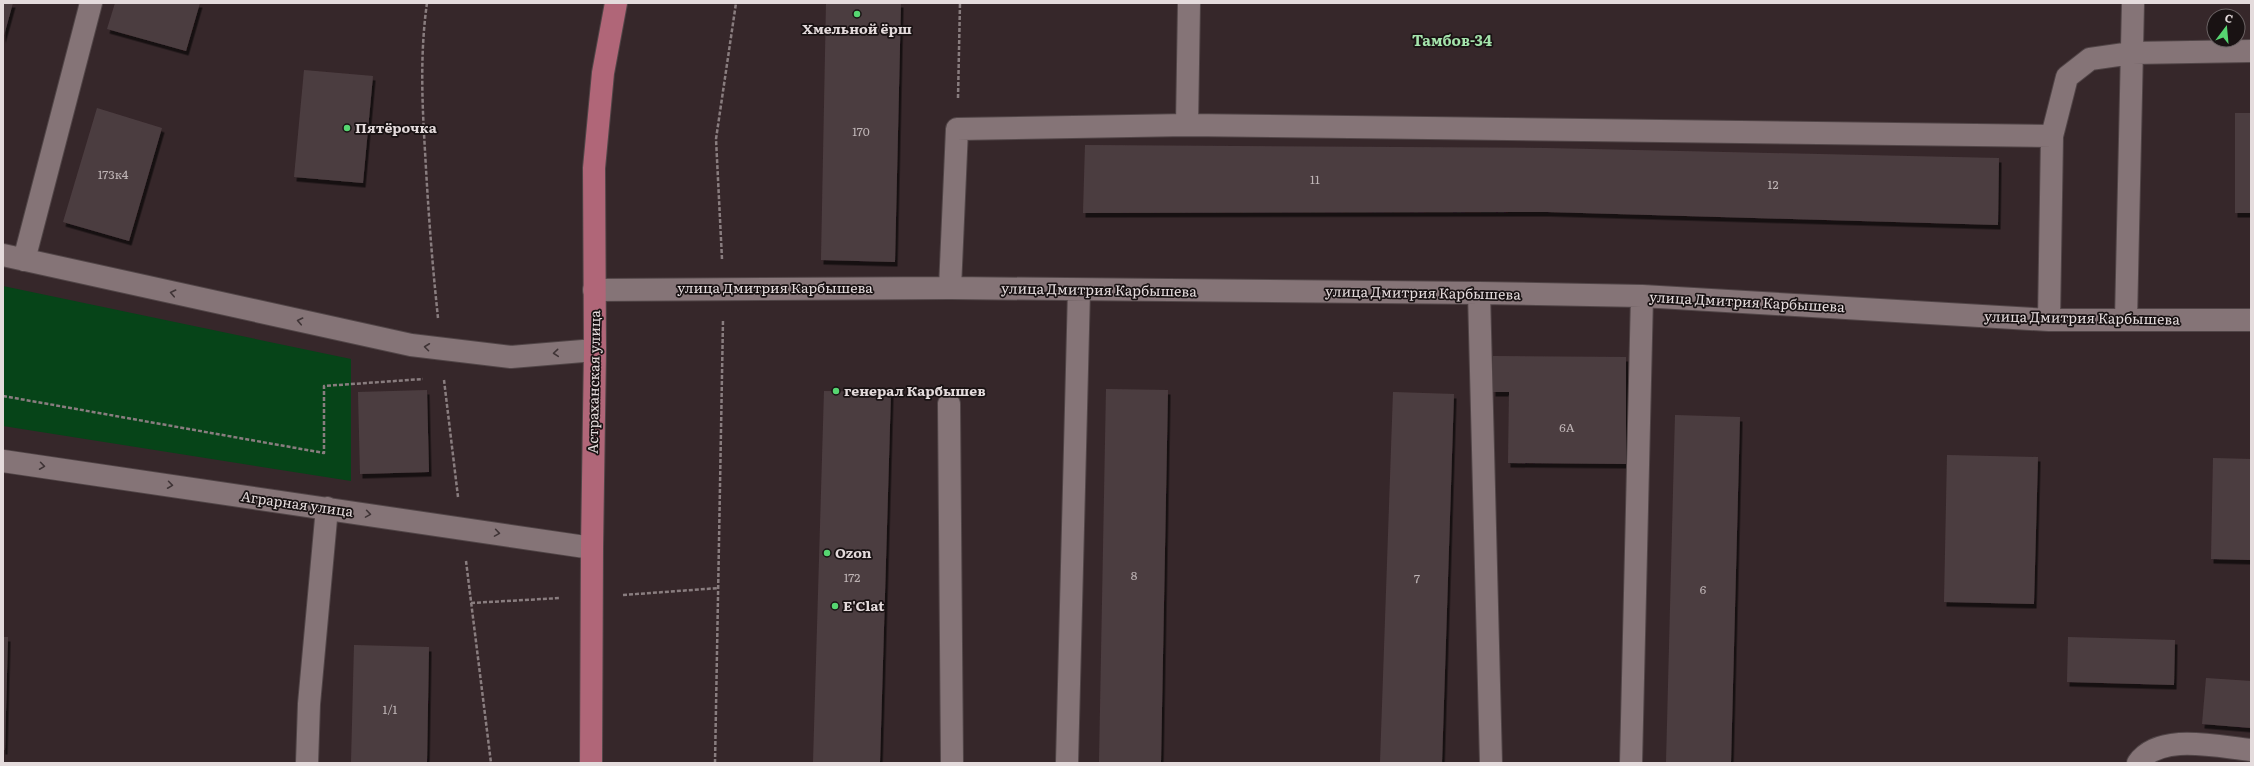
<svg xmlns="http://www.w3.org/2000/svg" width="2254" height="766" viewBox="0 0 2254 766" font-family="Literata,serif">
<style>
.green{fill:#064418}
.building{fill:#4c3d40;filter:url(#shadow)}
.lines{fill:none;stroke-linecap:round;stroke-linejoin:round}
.minor-casing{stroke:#514547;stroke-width:24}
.major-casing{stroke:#514547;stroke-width:24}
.path{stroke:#897d7f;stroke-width:2.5;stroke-dasharray:4 2;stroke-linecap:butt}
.minor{stroke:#857477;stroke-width:22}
.major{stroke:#b06678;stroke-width:22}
.oneway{stroke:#3f3436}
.poi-dot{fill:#56d671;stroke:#191213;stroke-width:1.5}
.labels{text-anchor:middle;stroke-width:3.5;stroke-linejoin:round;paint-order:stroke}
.number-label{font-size:12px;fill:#beb4b5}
.poi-label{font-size:14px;font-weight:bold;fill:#e4dbdc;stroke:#191213;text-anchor:start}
.street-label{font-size:14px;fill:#e4dbdc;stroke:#191213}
.neighbourhood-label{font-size:15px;font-weight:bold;fill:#a4e3ab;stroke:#191213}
</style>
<defs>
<filter id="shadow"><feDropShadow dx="2.5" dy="4.5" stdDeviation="0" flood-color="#0009"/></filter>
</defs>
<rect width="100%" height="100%" fill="#36272a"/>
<!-- green -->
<path class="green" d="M3,286L351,359V481L3,426Z"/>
<!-- building -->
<path class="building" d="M3,3H13L3,39Z
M115,3H200L186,51L107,29Z
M826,3H901L895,262L821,260Z
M304,70L373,76L363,183L294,177Z
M97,108L162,128L129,241L63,222Z
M2235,113H2251V213H2235Z
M1085,145L1546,148L1999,158L1998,225L1547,212L1083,213Z
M1493,356L1626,357V464L1508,463L1509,392H1493Z
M1106,389L1168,390L1161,763H1099Z
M427,390L429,472L360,474L358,392Z
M824,391L891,392L880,763H813Z
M1393,392L1454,394L1442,763H1380Z
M1675,415L1740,417L1731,763H1666Z
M1947,455L2038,457L2034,604L1944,602Z
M2213,458L2251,459V560L2211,559Z
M3,637H8L5,750H3Z
M2068,637L2175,640L2174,685L2067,682Z
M354,645L429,647L427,763H351Z
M2206,678L2251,681V728L2202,724Z"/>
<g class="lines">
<!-- minor casing -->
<g class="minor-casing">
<path id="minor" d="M1187,125L1189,3
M2052,136L2067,77L2090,59L2132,53L2251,51
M3,255L411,345L511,357L595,350
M24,260L91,3
M950,288L957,129L1187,125L2052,136L2049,320
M594,290L950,288L1479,293L1642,296L2049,320H2251
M1479,293L1491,763
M2126,320L2133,3
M949,404L952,763
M3,461L592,548
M307,763L309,704L327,508
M1067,763L1079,290
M1631,763L1642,296
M2138,763C2160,732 2218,747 2251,750"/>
</g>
<!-- major casing -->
<g class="major-casing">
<path id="major" d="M591,763L592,548L595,350L594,168L603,73L616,3"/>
</g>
<!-- path -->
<path class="path" d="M427,3C420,52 422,102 425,151C428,207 432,262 438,318
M958,98L960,3
M722,259L716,139L736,3
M444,380L458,497
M3,396L324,453V386L423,379
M466,561L491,763
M623,595L719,588
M471,603L560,598
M715,763L723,320"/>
<!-- minor -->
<use href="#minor" class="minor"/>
<!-- major -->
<use href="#major" class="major"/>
</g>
<!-- one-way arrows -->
<defs><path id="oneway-chevron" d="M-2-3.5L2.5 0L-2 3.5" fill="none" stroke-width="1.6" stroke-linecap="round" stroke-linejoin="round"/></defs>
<g class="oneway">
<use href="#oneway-chevron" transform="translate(173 293) rotate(-168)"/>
<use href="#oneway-chevron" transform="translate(300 321) rotate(-168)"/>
<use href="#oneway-chevron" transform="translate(427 347) rotate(-173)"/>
<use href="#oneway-chevron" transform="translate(556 353) rotate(175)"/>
<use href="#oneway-chevron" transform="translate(42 466) rotate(8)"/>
<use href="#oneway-chevron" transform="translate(170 485) rotate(8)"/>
<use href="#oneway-chevron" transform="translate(368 514) rotate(9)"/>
<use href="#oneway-chevron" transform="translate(497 533) rotate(9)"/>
</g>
<!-- markers -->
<g class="poi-dot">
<circle cx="857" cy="14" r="4"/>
<circle cx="347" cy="128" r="4"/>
<circle cx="836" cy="391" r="4"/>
<circle cx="827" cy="553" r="4"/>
<circle cx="835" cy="606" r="4"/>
</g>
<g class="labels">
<!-- number labels -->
<g class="number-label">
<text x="861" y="136">170</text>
<text x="113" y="179">173к4</text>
<text x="1315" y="184">11</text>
<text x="1773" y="189">12</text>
<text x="1567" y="432">6А</text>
<text x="1134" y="580">8</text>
<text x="852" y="582">172</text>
<text x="1417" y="583">7</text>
<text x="1703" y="594">6</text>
<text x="390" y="714">1/1</text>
</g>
<!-- poi labels -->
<g class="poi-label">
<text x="857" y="34" text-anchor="middle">Хмельной ёрш</text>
<text x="355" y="133">Пятёрочка</text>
<text x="844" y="396">генерал Карбышев</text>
<text x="835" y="558">Ozon</text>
<text x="843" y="611">E'Clat</text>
</g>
<!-- street labels -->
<g class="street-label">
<text x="775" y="293">улица Дмитрия Карбышева</text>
<text transform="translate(1099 290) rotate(1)" y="5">улица Дмитрия Карбышева</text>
<text transform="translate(1423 293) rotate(1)" y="5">улица Дмитрия Карбышева</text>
<text transform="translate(1747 302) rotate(3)" y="5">улица Дмитрия Карбышева</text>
<text transform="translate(2082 318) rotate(1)" y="5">улица Дмитрия Карбышева</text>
<text transform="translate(594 382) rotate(-89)" y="5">Астраханская улица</text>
<text transform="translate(297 504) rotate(8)" y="5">Аграрная улица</text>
</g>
<!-- neighbourhood labels -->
<g class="neighbourhood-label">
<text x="1452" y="46">Тамбов-34</text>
</g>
</g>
<!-- border -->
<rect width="2254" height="766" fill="none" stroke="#e4dbdc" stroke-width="8"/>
<!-- north arrow -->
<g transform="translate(2226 28) rotate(16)"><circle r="19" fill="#191213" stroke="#6a6263"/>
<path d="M0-3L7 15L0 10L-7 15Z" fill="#56d671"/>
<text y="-6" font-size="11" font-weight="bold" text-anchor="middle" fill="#e4dbdc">С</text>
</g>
</svg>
